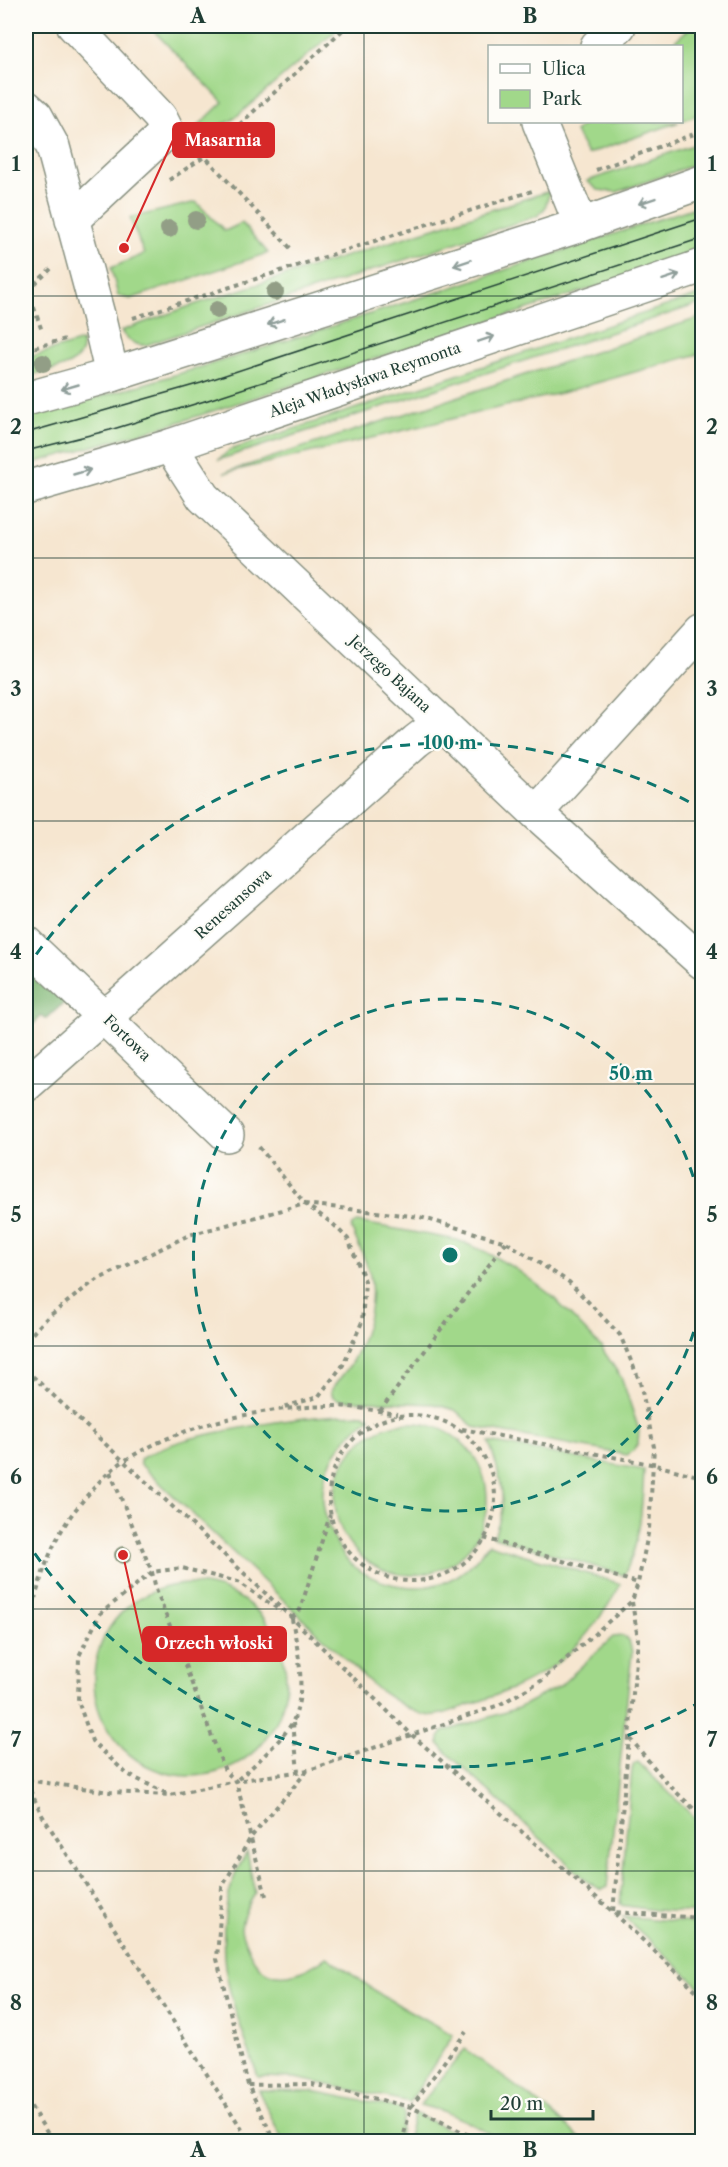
<svg xmlns="http://www.w3.org/2000/svg" width="728" height="2167" viewBox="0 0 728 2167" font-family="'Libre Caslon Text',serif">
<style>
.green{fill:#a1d88a;stroke:#608a5f;stroke-width:1.5}
.forest{fill:#80b876;stroke:#507a55;stroke-width:1.5}
.lines{fill:none;stroke-linecap:round;stroke-linejoin:round}
.minor-casing{stroke:#8a9282;stroke-width:36}
.major-casing{stroke:#8a9282;stroke-width:36}
.path{stroke:#8a9282;stroke-width:4;stroke-dasharray:4.5 4.5;stroke-linecap:butt}
.minor{stroke:#fff;stroke-width:33}
.major{stroke:#fff;stroke-width:33}
.tram{stroke:#1f3d34;stroke-width:1.5}
.tree{fill:#929e86}
.oneway{stroke:#8f9e9a}
.grid{fill:none;stroke:#1f3d34;stroke-width:1.5;stroke-opacity:0.55}
.ring{fill:none;stroke:#0f766e;stroke-width:3;stroke-dasharray:10 8}
.labels{text-anchor:middle;stroke-width:4.5;stroke-linejoin:round;paint-order:stroke}
.street-label{font-size:15px;fill:#1f3d34;stroke:#fdfcf7}
.centre{fill:#0f766e;stroke:#fdfcf7;stroke-width:3}
.ring-label{font-size:18px;text-anchor:middle;font-weight:bold;fill:#0f766e;stroke:#fdfcf7;stroke-width:4.5;stroke-linejoin:round;paint-order:stroke}
.leader{fill:none;stroke:#d62828;stroke-width:2}
.callout-dot{fill:#d62828;stroke:#fdfcf7;stroke-width:2}
.callout{fill:#d62828;stroke:#d62828;stroke-width:2}
.callout-label{font-size:16px;text-anchor:middle;font-weight:bold;fill:#fff}
.neatline{fill:none;stroke:#1f3d34;stroke-width:2}
.grid-label{font-size:20px;text-anchor:middle;font-weight:bold;fill:#1f3d34}
</style>
<rect width="100%" height="100%" fill="#fdfcf7"/>
<filter id="ink" filterUnits="userSpaceOnUse"><feTurbulence type="fractalNoise" baseFrequency=".0167" numOctaves="2"/><feDisplacementMap in="SourceGraphic" scale="12" xChannelSelector="R" yChannelSelector="G"/><feConvolveMatrix kernelMatrix="1 2 1 2 8 2 1 2 1" color-interpolation-filters="sRGB"/></filter>
<filter id="wash" filterUnits="userSpaceOnUse"><feTurbulence type="fractalNoise" baseFrequency=".008" numOctaves="4" result="noise"/><feDisplacementMap in="SourceGraphic" scale="24" xChannelSelector="R" yChannelSelector="G"/><feGaussianBlur stdDeviation="1.35" result="paint"/><feColorMatrix in="noise" values="0 0 0 0 0 0 0 0 0 0 0 0 0 0 0 0 0 1.4 0 .05"/><feComposite in="paint" operator="in"/></filter>
<g filter="url(#wash)">
<rect width="100%" height="100%" fill="#f6e6d0"/>
<!-- green -->
<path class="green" d="M149,26H337L339,28L231,121L218,126L203,139L196,128L223,102Z
M692,26H702V113L682,121V46H669Z
M586,122H679L587,154L575,132Z
M702,142V162L617,192L598,190L587,181Z
M550,191L545,208L537,216L146,345C136,346 127,340 121,331L187,307Z
M196,202L225,231L242,223L268,253L130,299L118,296L111,268L144,254L130,218Z
M702,205V251L608,283L176,423L26,465V417C254,356 478,278 702,205Z
M702,294V303L218,460L230,450Z
M702,317V353L561,393L224,473Z
M82,341C87,369 44,371 26,376V358Z
M357,1222L457,1240L484,1251L516,1269L551,1295L601,1347L622,1379L639,1430L638,1444L633,1451L627,1455L474,1427L455,1410L434,1404L340,1400L333,1397L331,1391C336,1382 344,1374 350,1365C364,1341 376,1304 370,1275C366,1259 357,1243 351,1227Z
M363,1414L370,1417C367,1422 361,1424 356,1428C342,1442 329,1459 325,1478C320,1497 324,1514 331,1532C336,1542 341,1555 350,1563C378,1587 424,1596 457,1576C470,1568 480,1556 489,1544L621,1584C604,1614 581,1646 553,1666C528,1684 498,1695 469,1705C457,1709 437,1718 425,1715C407,1710 391,1698 376,1688L140,1464V1459C168,1442 199,1436 231,1430C276,1421 318,1415 363,1414Z
M335 1499a76 76 0 1 1 152 0a76 76 0 1 1-152 0Z
M489,1442L644,1470C642,1506 641,1543 624,1575L494,1537C496,1528 501,1518 502,1509C504,1486 496,1463 489,1442Z
M94 1680a96 96 0 1 1 192 0a96 96 0 1 1-192 0Z
M623,1636L629,1640L632,1652L607,1887L601,1890L588,1882L445,1751L439,1743V1738L443,1732L518,1708L560,1686L613,1637Z
M638,1762L702,1825V1913L654,1910L620,1905L632,1769L634,1764Z
M247,1852L255,1894C248,1905 242,1915 241,1928C241,1934 245,1941 247,1946C255,1966 266,1978 289,1975C303,1973 315,1964 327,1957L383,1996L453,2035L410,2102L295,2078L258,2077C247,2043 226,1992 224,1957C222,1921 227,1883 247,1852Z
M623,1916L702,1924V1989Z
M465,2049L552,2113L580,2138L575,2142L502,2141L466,2121L442,2111L420,2105Z
M258,2090L313,2091L402,2109L404,2115L398,2141H283Z
M414,2113L472,2141H407Z"/>
<!-- forest -->
<path class="forest" d="M26,960L68,999L46,1019L41,1016L26,1032Z"/>
</g>
<g filter="url(#ink)">
<g class="lines">
<!-- minor casing -->
<g class="minor-casing">
<path id="minor" d="M597,46L619,26
M26,107L36,116L53,147L98,315L112,375
M539,122L581,225
M72,220L161,137L166,129L160,117L74,26
M170,446L203,497L536,813L702,962
M536,813L702,630
M26,943L227,1135
M26,1085L104,1016L119,1005L416,741L441,722"/>
</g>
<!-- major casing -->
<g class="major-casing">
<path id="major" d="M26,399L112,375L581,225L702,182
M26,488L170,446L702,266"/>
</g>
<!-- path -->
<path class="path" d="M26,29L27,26
M195,146L293,251
M596,170L702,131
M169,180L204,157L347,26
M26,281L28,290L52,268
M28,290L42,331
M133,318L532,191
M26,350L69,338
M259,1147L305,1204L333,1224L348,1239L365,1281L362,1322L343,1365L318,1397L284,1407
M26,1340L48,1317L93,1282L189,1235L305,1204L420,1217L506,1242L569,1282L620,1335L640,1382L654,1447L649,1529L638,1583L632,1601L541,1681L499,1705L309,1770L236,1781L170,1795L110,1792L26,1780
M26,1370L292,1618L412,1735L613,1912L702,1996
M380,1411L506,1242
M329 1498a83 83 0 1 1 166 0a83 83 0 1 1-166 0Z
M462,1429L651,1464L702,1477
M110,1472L152,1572L156,1589L225,1771L236,1781L266,1896
M484,1538L638,1583
M632,1602L638,1639L613,1912L702,1918
M292,1618L300,1610L330,1515
M26,1635C36,1592 48,1544 76,1509C89,1493 106,1472 124,1461C184,1423 263,1407 333,1406C354,1406 376,1411 397,1414
M293,1723L298,1771
M630,1738L666,1782L702,1817
M238,1779C251,1769 287,1735 293,1721C307,1689 298,1652 292,1619
M26,1782L42,1815L250,2142
M166,1793L127,1774L92,1741L78,1701L79,1656L100,1614L152,1572L182,1568L238,1582L281,1611
M248,2085L312,2084L411,2107L483,2142
M26,2099L53,2142
M275,2142L248,2085L217,1959L222,1887L251,1837L308,1770
M402,2142L411,2107L466,2032"/>
<!-- minor -->
<use href="#minor" class="minor"/>
<!-- major -->
<use href="#major" class="major"/>
<!-- tram -->
<path class="tram" d="M26,433L201,383L702,218
M26,451L110,430L208,400L702,238"/>
</g>
<!-- trees -->
<g class="tree">
<circle cx="196" cy="220" r="9"/>
<circle cx="169" cy="229" r="9"/>
<circle cx="275" cy="292" r="9"/>
<circle cx="217" cy="310" r="9"/>
<circle cx="43" cy="363" r="9"/>
<circle cx="123" cy="1555" r="9"/>
</g>
<!-- one-way arrows -->
<defs><path id="oneway-shaft" d="M-6 0H5M1.5-3L5.5 0L1.5 3" fill="none" stroke-width="1.6" stroke-linecap="round" stroke-linejoin="round" transform="scale(1.5)"/></defs>
<g class="oneway">
<use href="#oneway-shaft" transform="translate(647 201) rotate(161)"/>
<use href="#oneway-shaft" transform="translate(462 263) rotate(162)"/>
<use href="#oneway-shaft" transform="translate(671 277) rotate(-18)"/>
<use href="#oneway-shaft" transform="translate(276 322) rotate(162)"/>
<use href="#oneway-shaft" transform="translate(486 339) rotate(-19)"/>
<use href="#oneway-shaft" transform="translate(70 387) rotate(164)"/>
<use href="#oneway-shaft" transform="translate(82 472) rotate(-16)"/>
</g>
</g>
<!-- grid -->
<path class="grid" d="M364,26V2142M26,296H702M26,558H702M26,821H702M26,1084H702M26,1346H702M26,1609H702M26,1871H702"/>
<!-- distance rings -->
<g class="ring">
<path d="M702 1297A256 256 0 1 1 702 1213"/>
<path d="M702 1701A512 512 0 0 1 26 1541M26 969A512 512 0 0 1 702 809"/>
</g>
<g class="labels">
<!-- street labels -->
<g class="street-label">
<text transform="translate(365 380) rotate(-19)" y="5">Aleja Władysława Reymonta</text>
<text transform="translate(390 674) rotate(43)" y="5">Jerzego Bajana</text>
<text transform="translate(233 904) rotate(-42)" y="5">Renesansowa</text>
<text transform="translate(127 1038) rotate(44)" y="5">Fortowa</text>
</g>
</g>
<circle cx="450" cy="1255" r="9" class="centre"/>
<g class="ring-label">
<text x="450" y="749">100 m</text>
<text x="631" y="1080">50 m</text>
</g>
<!-- callouts -->
<path class="leader" d="M124 248L173 140M123 1555L143 1644"/>
<g class="callout-dot">
<circle cx="124" cy="248" r="6"/>
<circle cx="123" cy="1555" r="6"/>
</g>
<g class="callout">
<rect x="173" y="123" width="101" height="34" rx="6"/>
<rect x="143" y="1627" width="143" height="34" rx="6"/>
</g>
<g class="callout-label">
<text x="223" y="146">Masarnia</text>
<text x="214" y="1649">Orzech włoski</text>
</g>
<!-- margin -->
<rect width="728" height="2167" fill="none" stroke="#fdfcf7" stroke-width="66"/>
<!-- legend -->
<rect x="488" y="45" width="195" height="78" fill="#fdfcf7" stroke="#a4b0a9" stroke-width="1.5"/>
<rect x="500" y="64" width="30" height="9" fill="#ffffff" stroke="#a4b0a9" stroke-width="1.5"/>
<text x="542" y="75" font-size="18" fill="#1f3d34">Ulica</text>
<rect x="500" y="90" width="30" height="18" fill="#a1d88a" stroke="#a4b0a9" stroke-width="1.5"/>
<text x="542" y="105" font-size="18" fill="#1f3d34">Park</text>
<!-- scale -->
<path d="M491 2110v9h102v-9" fill="none" stroke="#1f3d34" stroke-width="3"/>
<text x="500" y="2110" font-size="18" fill="#1f3d34" stroke="#fdfcf7" stroke-width="4.5" paint-order="stroke">20 m</text>
<rect x="33" y="33" width="662" height="2101" class="neatline"/>
<g class="grid-label">
<text x="198" y="23">A</text>
<text x="530" y="23">B</text>
<text x="16" y="171">1</text>
<text x="712" y="171">1</text>
<text x="16" y="434">2</text>
<text x="712" y="434">2</text>
<text x="16" y="696">3</text>
<text x="712" y="696">3</text>
<text x="16" y="959">4</text>
<text x="712" y="959">4</text>
<text x="16" y="1222">5</text>
<text x="712" y="1222">5</text>
<text x="16" y="1484">6</text>
<text x="712" y="1484">6</text>
<text x="16" y="1747">7</text>
<text x="712" y="1747">7</text>
<text x="16" y="2010">8</text>
<text x="712" y="2010">8</text>
<text x="198" y="2157">A</text>
<text x="530" y="2157">B</text>
</g>
</svg>
